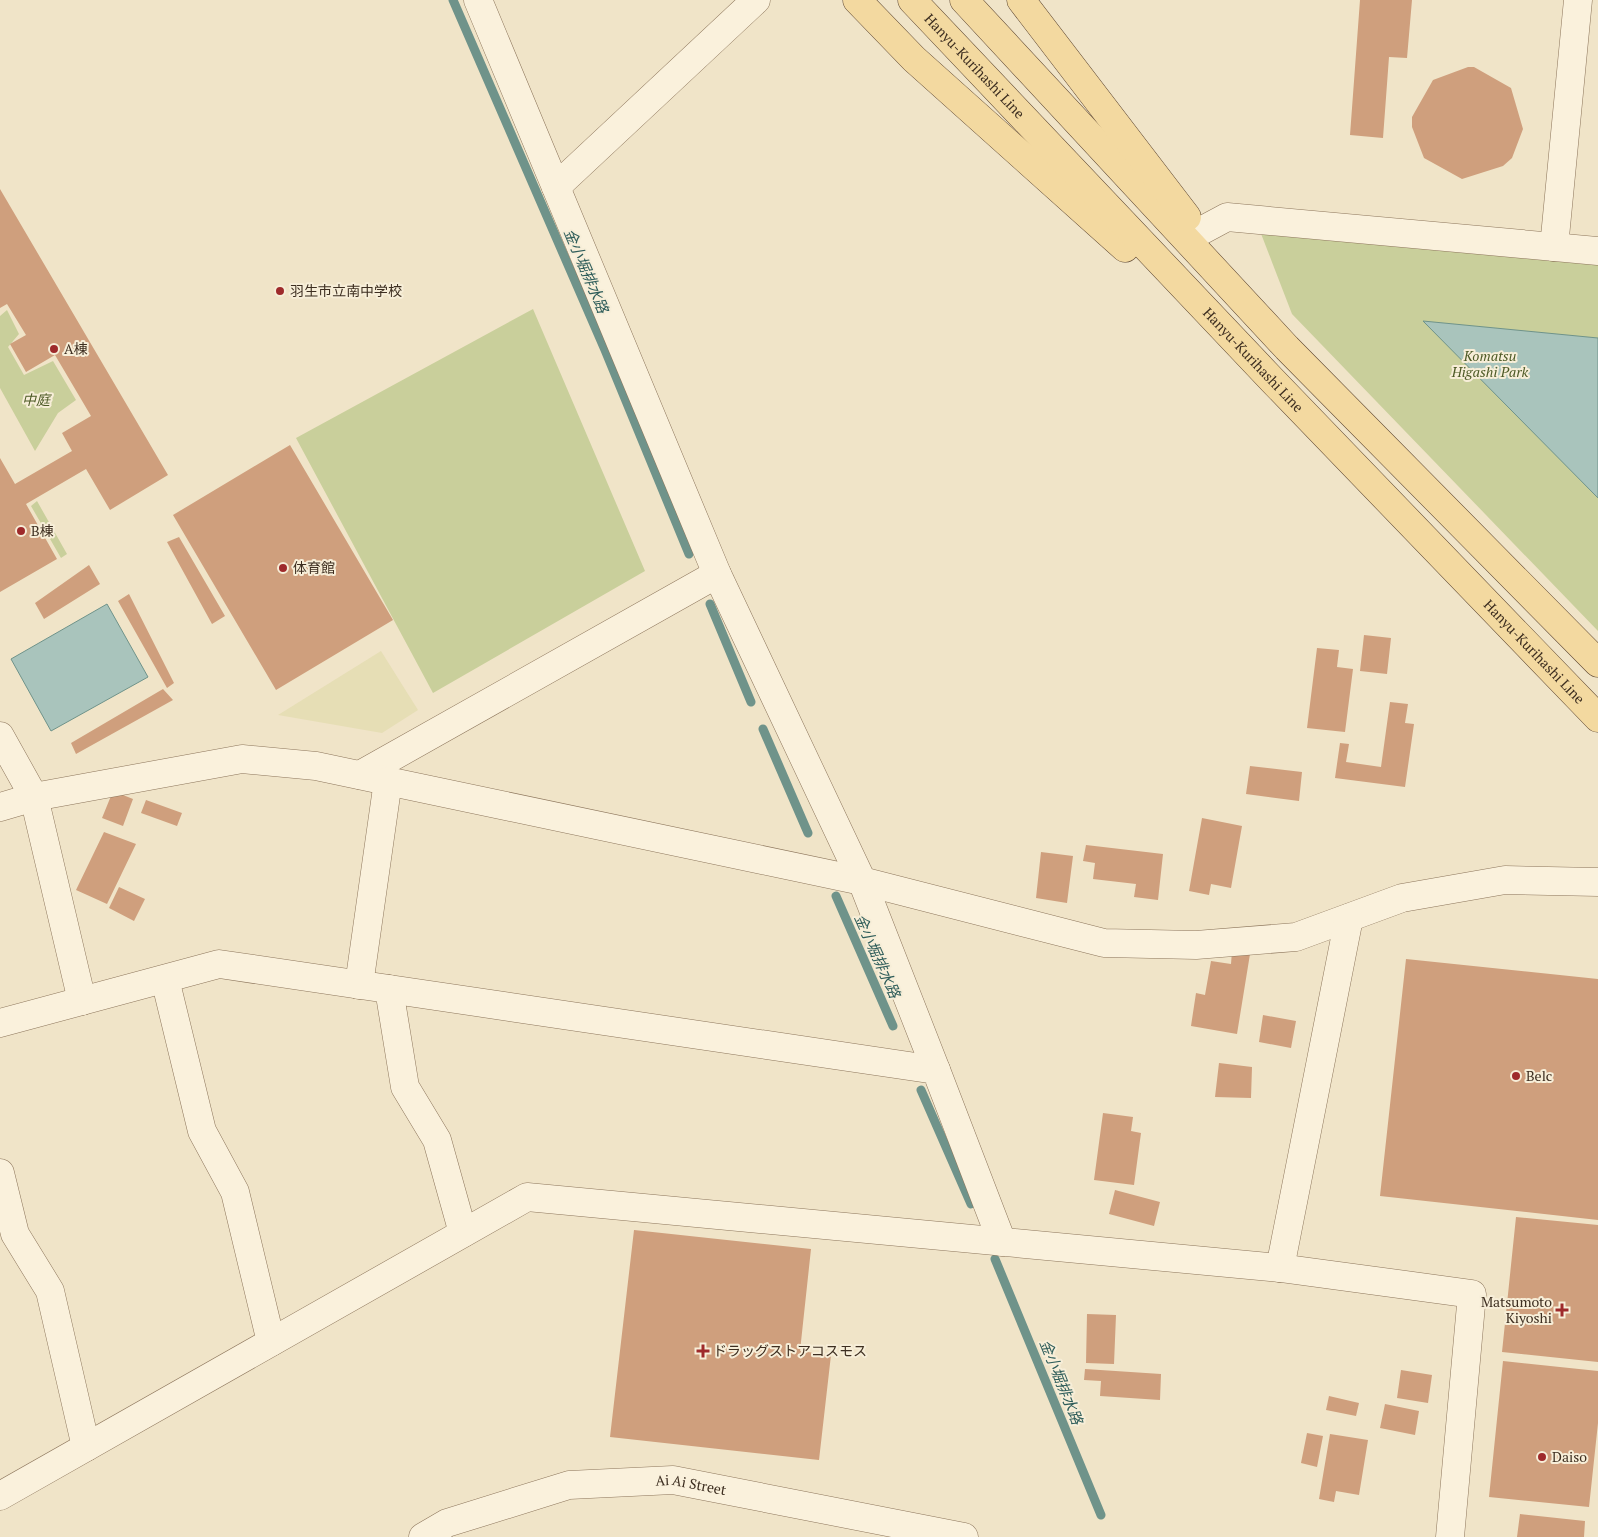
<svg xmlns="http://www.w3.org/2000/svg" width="1598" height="1537" viewBox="0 0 1598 1537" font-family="'PT Serif','Noto Sans JP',serif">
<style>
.farmland{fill:#e6deb5}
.green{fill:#c9cf9b}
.water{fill:#a9c4bc;stroke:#6f938a}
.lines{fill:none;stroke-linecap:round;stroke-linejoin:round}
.stream{stroke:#6f938a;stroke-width:9}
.building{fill:#cf9f7d}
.minor-casing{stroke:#8d765c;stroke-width:29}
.major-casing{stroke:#5b4430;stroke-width:29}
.minor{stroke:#faf1dc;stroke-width:28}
.major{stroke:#f3d9a0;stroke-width:28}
.poi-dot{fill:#9e2a2b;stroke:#f7eed8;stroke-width:2}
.labels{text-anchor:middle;stroke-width:4;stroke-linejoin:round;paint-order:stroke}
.street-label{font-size:14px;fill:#3d2e20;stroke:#f7eed8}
.poi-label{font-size:14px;fill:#3d2e20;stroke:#f7eed8;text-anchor:start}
.park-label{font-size:14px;font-style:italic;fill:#4d5a26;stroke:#f7eed8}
.water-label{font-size:15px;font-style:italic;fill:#2f5d5a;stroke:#f7eed8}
</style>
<rect width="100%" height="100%" fill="#f0e4c8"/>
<!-- farmland -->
<path class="farmland" d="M381,651L418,710L382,733L278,715Z"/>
<!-- green -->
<path class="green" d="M1260,231L1598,264V631L1292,314Z
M533,309L645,571L433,693L296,438Z
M7,310L19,334L8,347L24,375L53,361L76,400L58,413L35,451L0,388V316Z
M37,501L67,554L61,558L31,506Z"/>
<!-- water -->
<path class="water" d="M1423,321L1598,338V498Z
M107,604L148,677L51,731L11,659Z"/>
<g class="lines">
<!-- stream -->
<path class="stream" d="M453,0L605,350L689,554
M710,604L751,702
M763,729L808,833
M836,896L893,1026
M921,1090L971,1204
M995,1259L1101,1515"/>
</g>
<!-- building -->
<path class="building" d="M1360,0H1412L1407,58L1389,57L1383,138L1350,135Z
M1468,67H1474L1511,88L1523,129L1512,158L1503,166L1462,179L1424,158L1412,127V117L1433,80Z
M0,189L168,475L110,510L86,469L26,504L57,559L0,592V458L15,484L72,451L62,433L91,416L55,355L26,372L10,344L26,335L7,304L0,308Z
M290,445L393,620L276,690L173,515Z
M179,537L225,616L212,624L167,542Z
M89,565L100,584L44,619L35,603Z
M129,594L174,683L167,688L118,601Z
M1364,635L1391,638L1387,674L1360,671Z
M1317,648L1339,650L1337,667L1353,669L1345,732L1307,728Z
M163,689L173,700L76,754L71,743Z
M1390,702L1408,704L1405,723L1414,724L1405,787L1335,778L1340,743L1349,744L1346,762L1381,767Z
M1250,766L1302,772L1299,801L1246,794Z
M113,791L133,799L123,826L102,818Z
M146,800L182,813L177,826L141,813Z
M1202,818L1242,826L1231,888L1211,884L1209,895L1189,891Z
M104,832L136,844L107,904L76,890Z
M1086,845L1163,854L1158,900L1134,897L1136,884L1093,879L1095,863L1083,861Z
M1041,852L1073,856L1067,903L1036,898Z
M119,887L145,899L134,921L109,908Z
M1232,951L1250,954L1237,1034L1191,1026L1196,993L1205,995L1211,961L1231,964Z
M1406,959L1598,979V1220L1380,1196Z
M1263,1015L1296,1021L1291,1048L1259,1042Z
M1219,1063L1252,1067L1251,1098L1215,1097Z
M1103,1113L1133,1117L1131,1131L1141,1133L1134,1185L1094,1180Z
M1115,1190L1160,1202L1154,1226L1109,1214Z
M1516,1217L1598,1225V1362L1502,1352Z
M634,1230L811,1249L800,1351L831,1355L819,1460L610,1437Z
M1087,1314L1116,1315L1114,1364L1086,1363Z
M1503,1361L1598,1371V1423L1589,1507L1489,1497Z
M1085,1369L1161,1374L1160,1400L1100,1396L1101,1381L1084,1380Z
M1401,1370L1432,1375L1428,1403L1397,1398Z
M1329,1396L1359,1403L1356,1416L1326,1410Z
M1385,1404L1419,1411L1415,1435L1380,1428Z
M1307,1433L1323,1436L1317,1467L1301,1463Z
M1330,1434L1368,1440L1359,1495L1336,1491L1334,1502L1319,1499Z
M1520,1514L1585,1521L1584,1537H1517Z"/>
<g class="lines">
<!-- minor casing -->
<g class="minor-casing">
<g id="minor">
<path d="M478,0L717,574L862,881L936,1070"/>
<path d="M556,187L756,0"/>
<path d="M1199,232L1227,217L1598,251"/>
<path d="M1554,247L1578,0"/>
<path d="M0,736L34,797L82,1001"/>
<path d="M360,775L717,574"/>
<path d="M0,807L34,797L242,759L316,766L862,881L1104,943L1196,945L1296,937L1402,898L1505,880L1598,882"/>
<path d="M165,979L202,1131L235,1192L271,1342"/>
<path d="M359,985L388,781"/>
<path d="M389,989L405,1087L437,1140L463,1233"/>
<path d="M0,1023L219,964L936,1070L1002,1242"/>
<path d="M0,1173L15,1234L50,1291L86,1447"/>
<path d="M1280,1268L1349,918"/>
<path d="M0,1496L527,1197L1280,1268L1472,1294L1450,1537"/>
<path id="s1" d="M423,1537L447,1523L569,1485L673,1480L964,1537"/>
</g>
</g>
<!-- major casing -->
<g class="major-casing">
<g id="major">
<path d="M857,0L914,59L1125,248"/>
<path id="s2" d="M912,0L1273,381L1598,718"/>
<path d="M964,0L1287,348L1598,663"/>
<path d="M1021,0L1187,217"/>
</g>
</g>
<!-- minor -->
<use href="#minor" class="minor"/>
<!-- major -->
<use href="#major" class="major"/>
</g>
<!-- markers -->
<g class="poi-dot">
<circle cx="280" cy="291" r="5"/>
<circle cx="54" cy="349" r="5"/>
<circle cx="21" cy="531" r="5"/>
<circle cx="283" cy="568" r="5"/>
<circle cx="1516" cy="1076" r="5"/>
<path d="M1559.5 1302.5h5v5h5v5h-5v5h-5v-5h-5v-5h5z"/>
<path d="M700.5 1343.5h5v5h5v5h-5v5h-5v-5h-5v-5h5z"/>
<circle cx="1542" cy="1457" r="5"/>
</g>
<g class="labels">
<!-- street labels -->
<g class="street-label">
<text dy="5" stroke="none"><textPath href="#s2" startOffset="91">Hanyu-Kurihashi Line</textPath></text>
<text dy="5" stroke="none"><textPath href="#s2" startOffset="496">Hanyu-Kurihashi Line</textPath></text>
<text dy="5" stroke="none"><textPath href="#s2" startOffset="901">Hanyu-Kurihashi Line</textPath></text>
<text dy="5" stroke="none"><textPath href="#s1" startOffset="278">Ai Ai Street</textPath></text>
</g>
<!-- poi labels -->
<g class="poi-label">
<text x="290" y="296">羽生市立南中学校</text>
<text x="64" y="354">A棟</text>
<text x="31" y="536">B棟</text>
<text x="293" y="573">体育館</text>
<text x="1526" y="1081">Belc</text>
<text x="1552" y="1307" text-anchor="end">Matsumoto<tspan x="1552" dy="16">Kiyoshi</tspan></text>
<text x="713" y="1356">ドラッグストアコスモス</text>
<text x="1552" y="1462">Daiso</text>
</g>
<!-- park labels -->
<g class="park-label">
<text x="1490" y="361">Komatsu<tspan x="1490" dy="16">Higashi Park</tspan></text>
<text x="36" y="405">中庭</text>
</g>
<!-- water labels -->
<g class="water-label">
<text transform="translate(586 271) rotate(67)" y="5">金小堀排水路</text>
<text transform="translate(877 956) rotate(66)" y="5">金小堀排水路</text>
<text transform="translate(1061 1382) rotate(68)" y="5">金小堀排水路</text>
</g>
</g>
</svg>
